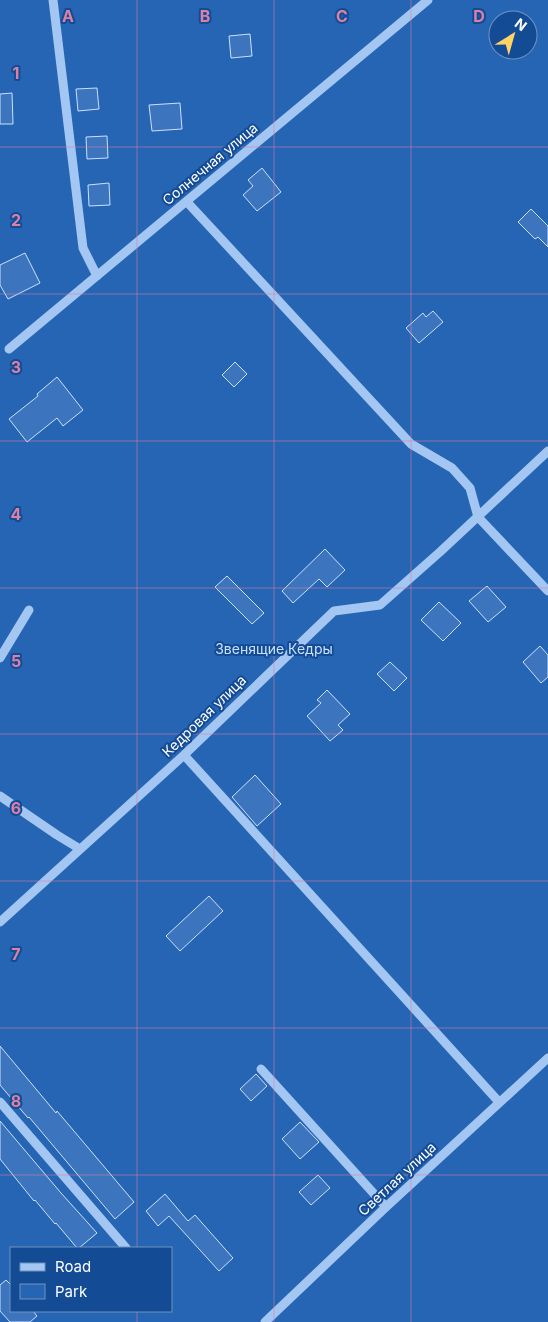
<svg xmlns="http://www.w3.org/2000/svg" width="548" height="1322" viewBox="0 0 548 1322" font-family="Inter,sans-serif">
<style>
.green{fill:#2665b4;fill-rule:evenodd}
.building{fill:#3c75bd;stroke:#cae1fd}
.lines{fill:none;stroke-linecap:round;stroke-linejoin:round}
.minor{stroke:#a3c6f2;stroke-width:9}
.grid{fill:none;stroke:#dd80a5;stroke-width:1;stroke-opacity:0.55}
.labels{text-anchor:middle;stroke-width:4;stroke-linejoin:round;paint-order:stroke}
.street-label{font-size:14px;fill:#fff;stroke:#134b95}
.park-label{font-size:14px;fill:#cae1fd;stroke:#134b95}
.grid-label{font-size:16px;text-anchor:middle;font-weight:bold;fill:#dd80a5;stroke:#134b95;stroke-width:4;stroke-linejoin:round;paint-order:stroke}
</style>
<rect width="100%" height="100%" fill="#134b95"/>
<!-- green -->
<path class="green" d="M0,0H548V1322H0ZM498,20H528V50H498ZM11,1248H171V1311H11Z"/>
<!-- building -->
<path class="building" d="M250,34L252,56L231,58L229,36Z
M97,88L99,109L78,111L76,89Z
M12,93L13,124H0V94Z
M180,103L182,129L152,131L149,105Z
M107,136L108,158L87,159L86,137Z
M262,168L281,192L257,211L243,195L253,186L248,180Z
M109,183L110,205L89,206L88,185Z
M531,209L548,226V247L538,237L535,239L518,222Z
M25,253L40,283L8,299L0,285V265Z
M433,311L443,322L419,343L406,328L423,313L426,317Z
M235,362L247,374L234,387L222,375Z
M57,377L83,410L63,426L57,418L27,442L9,419L38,396L37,394Z
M325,549L345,570L327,587L319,579L293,603L282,591Z
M227,576L264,613L252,624L215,587Z
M487,586L506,607L488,622L469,601Z
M439,602L461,623L443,641L421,620Z
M540,646L548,655V677L541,683L523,662Z
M390,662L407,678L394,691L377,674Z
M327,690L350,714L338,725L343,730L330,741L307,716L321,703L317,700Z
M255,775L281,804L257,826L232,797Z
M209,896L223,911L180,951L166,936Z
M0,1046L56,1113L57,1111L134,1202L115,1219L29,1117L28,1118L0,1085Z
M256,1074L267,1086L251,1101L240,1089Z
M0,1121L61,1193L97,1233L79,1248H77L56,1223L55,1224L35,1200L34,1201L0,1159Z
M300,1122L319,1142L300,1159L282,1139Z
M318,1175L330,1188L311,1205L299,1192Z
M165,1194L188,1221L195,1215L233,1258L219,1271L169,1216L158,1226L146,1211Z
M6,1280L11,1285V1311H33L37,1316L30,1322H10L0,1311V1285Z"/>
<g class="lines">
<!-- minor -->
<path class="minor" d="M53,0L83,248L97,276
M187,202L411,444L452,468L470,488L478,517L548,591
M9,349L428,0
M0,658L29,610
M184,755L499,1102
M0,796L57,835L80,849
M0,922L184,755L334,611L380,605L441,551L548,451
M261,1069L386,1207
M0,1102L126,1248
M265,1322L386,1207L548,1058"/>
</g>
<!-- grid -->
<path class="grid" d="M137,0V1248M274,0V1322M411,0V1322M0,147H548M0,294H548M0,441H548M0,588H548M0,734H548M0,881H548M0,1028H548M0,1175H548M137,1311V1322"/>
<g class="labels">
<!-- street labels -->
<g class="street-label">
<text transform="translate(210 164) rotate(-40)" y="5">Солнечная улица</text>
<text transform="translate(204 716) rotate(-44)" y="5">Кедровая улица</text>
<text transform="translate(397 1179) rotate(-43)" y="5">Светлая улица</text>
</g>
<!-- park labels -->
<g class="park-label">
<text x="274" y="654">Звенящие Кедры</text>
</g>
</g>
<g class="grid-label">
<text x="68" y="22">A</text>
<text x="205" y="22">B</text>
<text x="342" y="22">C</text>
<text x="479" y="22">D</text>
<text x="16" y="79">1</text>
<text x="16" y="226">2</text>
<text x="16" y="373">3</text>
<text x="16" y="520">4</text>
<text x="16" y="667">5</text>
<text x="16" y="814">6</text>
<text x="16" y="960">7</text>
<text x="16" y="1107">8</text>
</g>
<!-- legend -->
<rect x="10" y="1247" width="162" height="65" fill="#134b95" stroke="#7193bf"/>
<rect x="20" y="1263" width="25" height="8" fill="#a3c6f2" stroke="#7193bf"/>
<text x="55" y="1272" font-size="15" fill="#ffffff">Road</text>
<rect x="20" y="1284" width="25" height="15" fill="#2665b4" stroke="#7193bf"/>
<text x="55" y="1297" font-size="15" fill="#ffffff">Park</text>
<!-- north arrow -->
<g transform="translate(513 35) rotate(37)"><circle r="24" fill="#134b95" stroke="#7193bf"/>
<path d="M0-4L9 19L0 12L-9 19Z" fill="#ffd364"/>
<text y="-8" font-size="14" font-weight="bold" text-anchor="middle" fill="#ffffff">N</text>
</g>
</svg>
